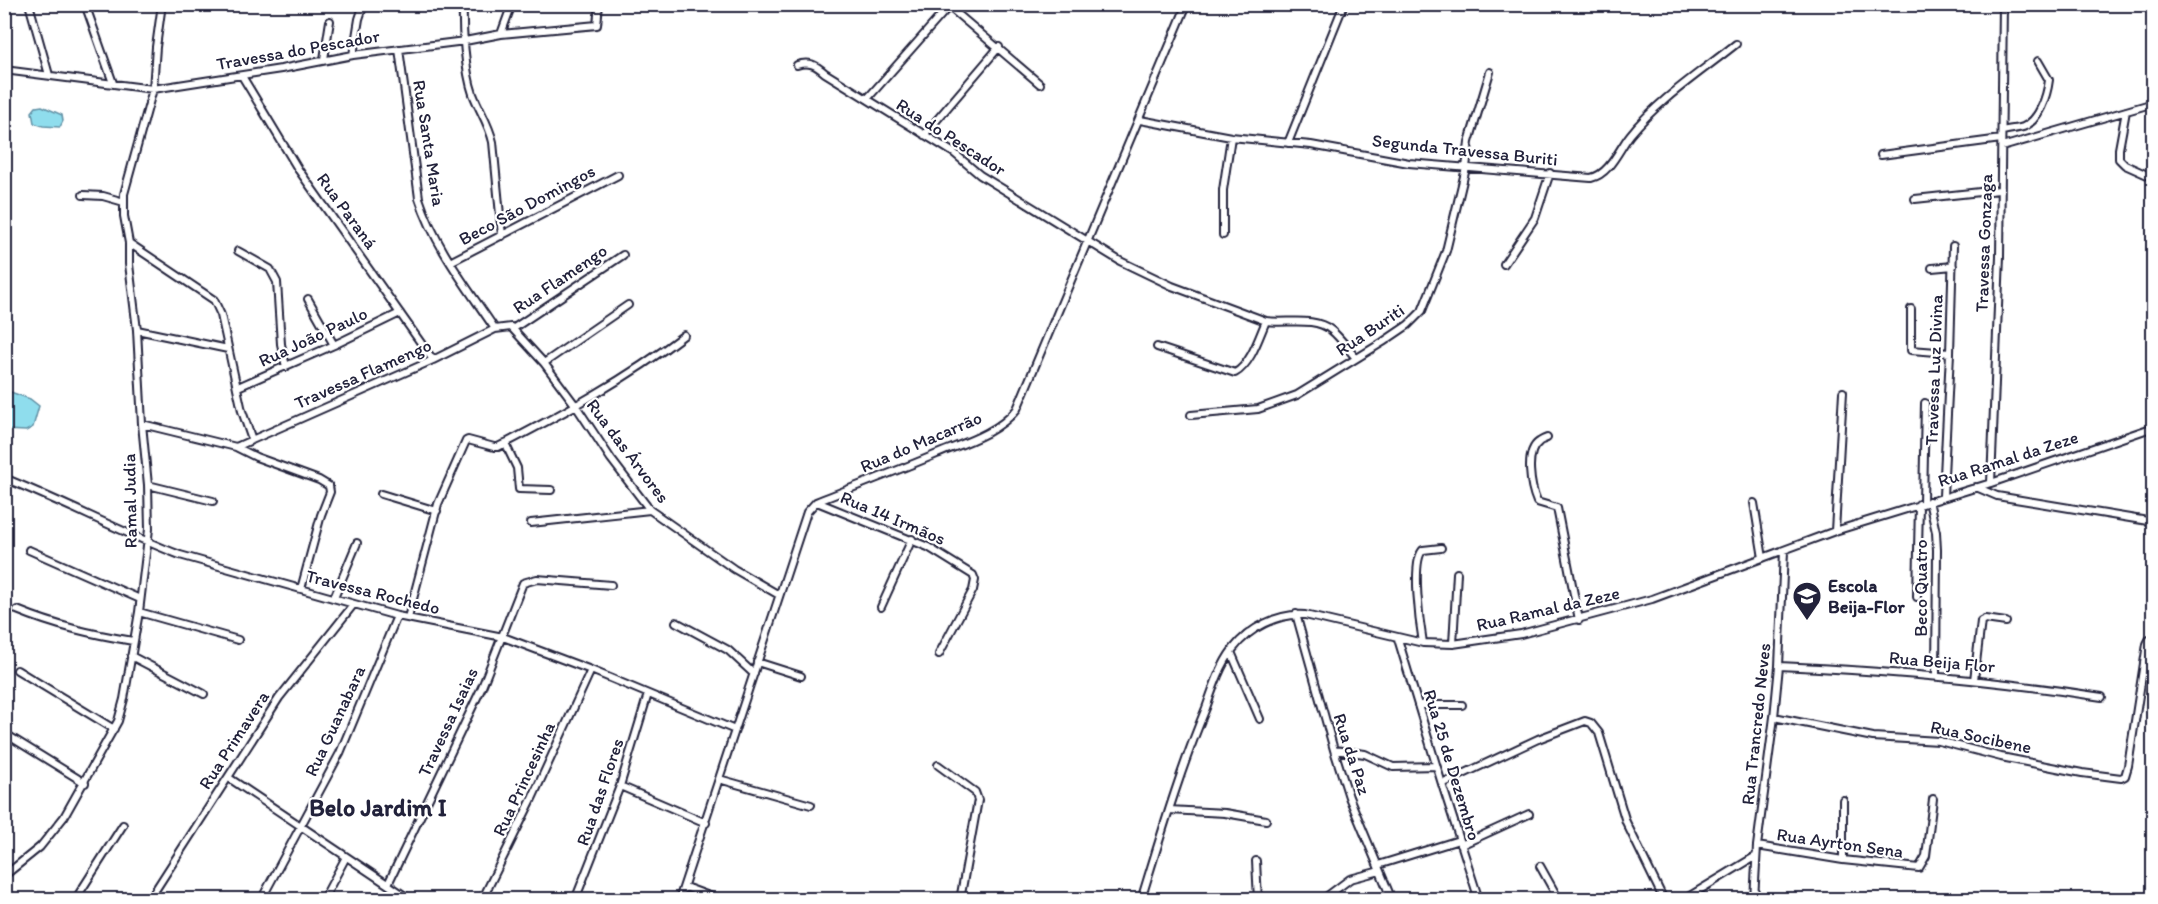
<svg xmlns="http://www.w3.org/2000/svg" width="2158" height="904" viewBox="0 0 2158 904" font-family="Itim,sans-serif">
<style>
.water{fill:#8fdded;stroke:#6392a6;stroke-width:1.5}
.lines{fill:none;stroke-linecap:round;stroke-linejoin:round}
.street-casing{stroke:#22223b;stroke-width:10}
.street{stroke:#fff;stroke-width:6}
.labels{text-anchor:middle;stroke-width:4.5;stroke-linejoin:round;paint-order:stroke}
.street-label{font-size:18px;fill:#22223b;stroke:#fff}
.poi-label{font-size:18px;font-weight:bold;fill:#22223b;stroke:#fff;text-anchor:start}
.district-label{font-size:24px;font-weight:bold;fill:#22223b;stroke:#fff}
</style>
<rect width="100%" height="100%" fill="#fff"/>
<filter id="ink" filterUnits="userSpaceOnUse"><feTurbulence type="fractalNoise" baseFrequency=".0167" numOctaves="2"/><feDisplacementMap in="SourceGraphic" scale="12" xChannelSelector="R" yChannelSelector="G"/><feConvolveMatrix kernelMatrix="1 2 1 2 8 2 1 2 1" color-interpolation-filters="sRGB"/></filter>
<g filter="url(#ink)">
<!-- water -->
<path class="water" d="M42,106L62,115L63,121L60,127L43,126L34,123L32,112L36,107Z
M5,390L30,399L39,406L33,427L26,431L5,430Z"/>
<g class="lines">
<!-- street casing -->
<g class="street-casing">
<path id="street" d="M29,4L49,75
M85,4L113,83
M463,4C462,29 465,71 473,94C479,110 489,124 493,142L502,236
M947,5L1040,84
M501,34L512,4
M399,49L419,198C435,247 467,287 495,329
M353,55L359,19L364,4
M324,59L330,21
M797,65C809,61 816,65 825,73L954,153L980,175L1120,261L1172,286L1266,321C1286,324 1314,316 1331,330C1340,337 1348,349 1356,358
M4,70L153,89L281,69L353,55L465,41L501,34L597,25L599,4
M242,76L298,169L433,360
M867,99L951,4
M2126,111L2119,149V159L2125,165L2154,178
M1140,120L1231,137L1311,145L1409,163L1591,178C1610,174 1619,149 1630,135C1658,100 1701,72 1736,44
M2003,131C2009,129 2017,129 2023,127C2039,121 2047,96 2049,80L2038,61
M924,135L999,47
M1288,143L1344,4
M2002,147L2154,103
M1881,155L2001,139
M83,195L103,196L124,202
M1915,199L1999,190
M1223,235V190L1231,137
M129,243L214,300L221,315L242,411L252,440
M238,251L270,269L277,282L281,344L286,367
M450,262L618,175
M1504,264L1535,218L1550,173
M1932,268L1953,266
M308,299L334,345
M1911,309V350L1950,353
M514,328L623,255
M137,330L228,349
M1157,347L1235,373C1251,364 1259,337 1266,321
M544,363L628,305
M238,387L334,345L400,313
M1191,415L1258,409L1297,395L1383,342L1408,325L1422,311L1446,251L1466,168L1469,142L1490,72
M142,424L236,447L256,457L319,480L329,486L330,492L321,515L301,589
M1547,438C1547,438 1539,441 1539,442C1524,452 1531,488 1537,502L1557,508L1579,620
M505,443L517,468L519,489L551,490
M236,447L433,360L495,329L511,327L544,363L576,406L611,459L650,510L734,569L779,595
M4,478C64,502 121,532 180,555L397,616L503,637L591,670L735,730
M1991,483L2000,256L2003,4
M148,485L213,501
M1976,487L1997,496L2154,522
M381,494L437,511
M1943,496L1950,353L1953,246
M1929,501L1936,532L1937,550L1936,676
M817,502L928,547L973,575L975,580L973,590L939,654
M1754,503L1763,558
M1923,503L1925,403
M531,523L650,510
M1835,531L1843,392
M29,550L140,599
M1917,597L1919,504
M334,598L357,543
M881,607L912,539
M17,610C56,626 91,634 133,641
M139,612L238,640
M1296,614L1334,750L1349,797L1392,900
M408,618L438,504L466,441L468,440L494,447H498C562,414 627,379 684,335
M676,622L728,650L754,674
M1398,639L1442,784L1479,900
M1423,643C1420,626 1411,561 1423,550L1441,548
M1453,644L1457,573
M1231,652L1260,719
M131,656L204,694
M757,662L801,676
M1779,666C1887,671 1995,680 2102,697
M17,670L114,729
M1974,680L1981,621L1985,619L2006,622
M1418,705H1462
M1774,717L1873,737L1939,741L2001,757L2082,773L2121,778L2125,776L2128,766L2147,644L2149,640L2154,638
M4,733L85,783
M1334,750L1365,754L1393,767L1436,766
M938,765L975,792L978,800L960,900
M229,778L411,900
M719,779L811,805
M1442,784L1538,739L1585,721L1591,723L1599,733L1626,822L1664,900
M620,786L706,823
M1843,800V860
M1169,810L1225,813L1266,820
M1461,845L1529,814
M1757,846L1843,860L1919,868L1926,856L1933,799
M1256,861L1258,900
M1378,865L1459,840
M1540,866L1559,900
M4,876L40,847L64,817L118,721L124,699L139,612L149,529L148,485L142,424L137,330L129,264V243L124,216V194L153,89L156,47L162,4
M388,884L482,687L523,583L537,579L611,585
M685,887L720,900
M75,900L123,825
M149,900L279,698L354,604
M261,900L340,753L397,616
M323,900L346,857
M482,900L531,801L591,670
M575,900L620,786L648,694
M679,900L807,512L816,502C856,486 897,471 937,454C964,443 998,433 1017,409L1187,4
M1141,900C1161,835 1180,770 1206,708C1213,688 1220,666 1233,649C1249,628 1278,613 1305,615L1423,643L1453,644L1521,634L1652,599L1835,531L1991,483L2154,427
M1322,900L1350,879L1380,871
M1683,900L1756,856
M1754,900L1757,846L1774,717L1779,666L1784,551"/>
</g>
<!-- street -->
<use href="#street" class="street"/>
</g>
</g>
<!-- icons -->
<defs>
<g id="school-pin" transform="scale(1.5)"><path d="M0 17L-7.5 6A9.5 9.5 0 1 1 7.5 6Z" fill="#22223b" stroke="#fff"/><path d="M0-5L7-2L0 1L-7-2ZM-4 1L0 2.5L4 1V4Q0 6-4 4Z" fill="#fff"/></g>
</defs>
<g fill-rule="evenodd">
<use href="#school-pin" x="1807" y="596"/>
</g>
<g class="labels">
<!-- street labels -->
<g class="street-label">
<text transform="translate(298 50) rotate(-10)" y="6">Travessa do Pescador</text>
<text transform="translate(951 137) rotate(33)" y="6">Rua do Pescador</text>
<text transform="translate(429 143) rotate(81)" y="6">Rua Santa Maria</text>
<text transform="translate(1465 150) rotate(6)" y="6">Segunda Travessa Buriti</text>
<text transform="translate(527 205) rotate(-28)" y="6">Beco São Domingos</text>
<text transform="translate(347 211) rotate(54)" y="6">Rua Paraná</text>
<text transform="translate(1984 243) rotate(-88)" y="6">Travessa Gonzaga</text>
<text transform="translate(560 279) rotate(-34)" y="6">Rua Flamengo</text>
<text transform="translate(1370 330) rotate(-34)" y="6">Rua Buriti</text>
<text transform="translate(313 337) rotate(-25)" y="6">Rua João Paulo</text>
<text transform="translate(1934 370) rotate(-88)" y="6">Travessa Luz Divina</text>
<text transform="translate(363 374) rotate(-24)" y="6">Travessa Flamengo</text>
<text transform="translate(921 442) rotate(-23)" y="6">Rua do Macarrão</text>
<text transform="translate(628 451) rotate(53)" y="6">Rua das Árvores</text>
<text transform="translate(2008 459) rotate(-18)" y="6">Rua Ramal da Zeze</text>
<text transform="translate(130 501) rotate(-91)" y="6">Ramal Judia</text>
<text transform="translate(893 518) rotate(23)" y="6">Rua 14 Irmãos</text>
<text transform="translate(1921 588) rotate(-90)" y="6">Beco Quatro</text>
<text transform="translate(373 592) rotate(14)" y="6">Travessa Rochedo</text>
<text transform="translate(1548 609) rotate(-13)" y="6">Rua Ramal da Zeze</text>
<text transform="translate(1942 662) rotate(5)" y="6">Rua Beija Flor</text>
<text transform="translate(335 721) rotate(-65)" y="6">Rua Guanabara</text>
<text transform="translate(448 722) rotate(-65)" y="6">Travessa Isaias</text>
<text transform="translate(1756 724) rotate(-84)" y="6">Rua Trancredo Neves</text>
<text transform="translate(1981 737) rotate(12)" y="6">Rua Socibene</text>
<text transform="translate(234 740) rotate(-57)" y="6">Rua Primavera</text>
<text transform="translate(1352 754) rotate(72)" y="6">Rua da Paz</text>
<text transform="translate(1452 765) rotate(73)" y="6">Rua 25 de Dezembro</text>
<text transform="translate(524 779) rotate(-65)" y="6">Rua Princesinha</text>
<text transform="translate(600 792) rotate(-71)" y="6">Rua das Flores</text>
<text transform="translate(1840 843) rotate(8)" y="6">Rua Ayrton Sena</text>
</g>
<!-- poi labels -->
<g class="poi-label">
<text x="1828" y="592">Escola<tspan x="1828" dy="21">Beija-Flor</tspan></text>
</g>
<!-- district labels -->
<g class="district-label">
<text x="378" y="816">Belo Jardim I</text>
</g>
</g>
<!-- margin -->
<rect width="2158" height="904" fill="none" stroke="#fff" stroke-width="24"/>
<rect x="12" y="12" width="2134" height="880" fill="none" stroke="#22223b" stroke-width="2" filter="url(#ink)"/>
</svg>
